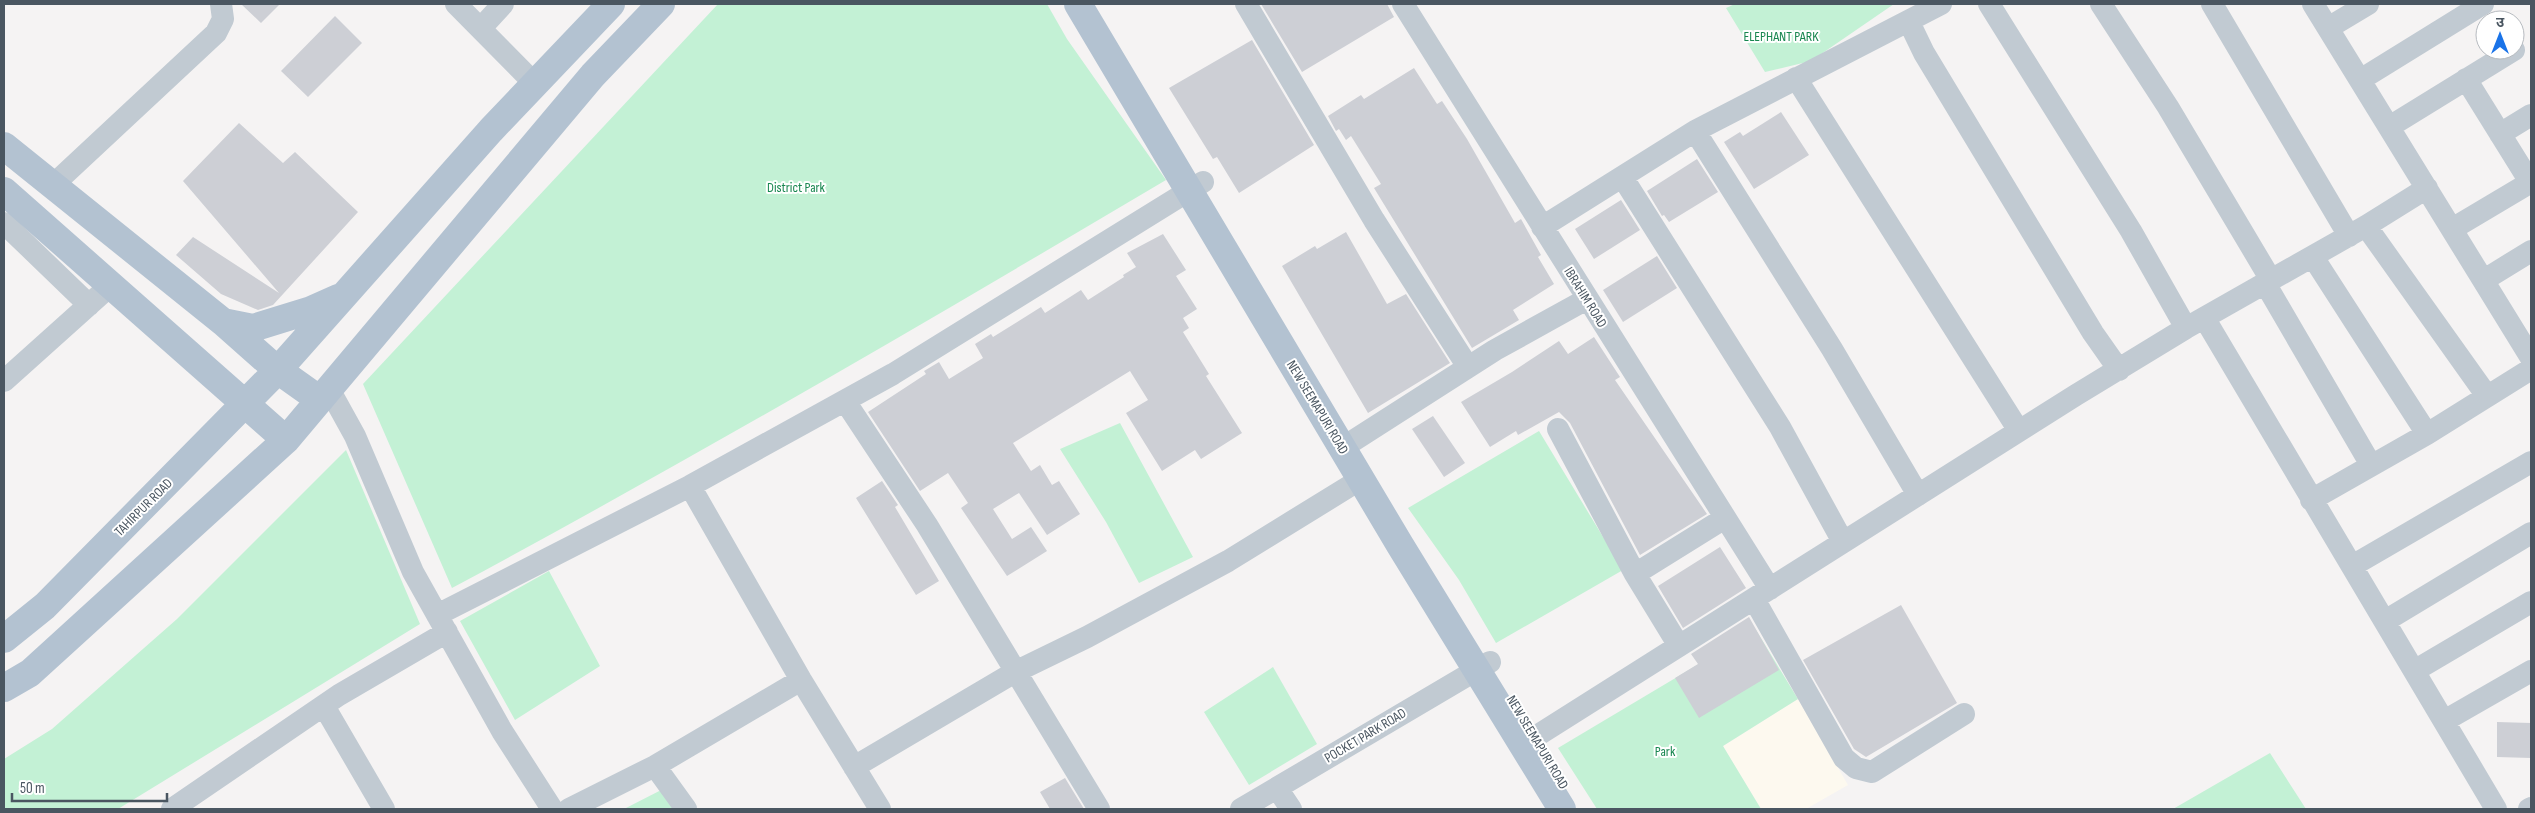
<svg xmlns="http://www.w3.org/2000/svg" width="2535" height="813" viewBox="0 0 2535 813" font-family="'Sofia Sans Condensed','Noto Sans Devanagari',sans-serif">
<style>
.commercial{fill:#fdf9ef}
.green{fill:#c3f1d5}
.building{fill:#cdcfd5}
.lines{fill:none;stroke-linecap:round;stroke-linejoin:round}
.minor{stroke:#c1cad2;stroke-width:22}
.major{stroke:#b3c2d1;stroke-width:28}
.labels{text-anchor:middle;stroke-width:4;stroke-linejoin:round;paint-order:stroke}
.park-label{font-size:14px;fill:#17864f;stroke:#fff}
.street-label{font-size:14px;fill:#4a5661;stroke:#fff}
</style>
<rect width="100%" height="100%" fill="#f5f3f3"/>
<!-- commercial -->
<path class="commercial" d="M1798,699L1848,785L1806,809H1761L1723,746Z"/>
<!-- green -->
<path class="green" d="M718,4H1047L1067,39L1166,180C930,320 694,458 452,588L363,384Z
M1735,4H1894L1811,61L1765,72L1726,8Z
M1120,423L1193,557L1139,583L1106,522L1060,449Z
M1539,431L1623,570L1496,643L1459,580L1408,508Z
M346,450L420,624L118,809H4V759L52,729L177,619Z
M549,571L600,666L515,720L460,621Z
M1756,630L1798,699L1723,746L1761,809H1597L1558,748Z
M1273,667L1317,744L1249,785L1204,712Z
M2270,753L2306,809H2173Z
M671,785L686,809H624Z"/>
<!-- building -->
<path class="building" d="M241,4H280L261,23Z
M1261,4H1387L1394,17L1302,72Z
M335,16L362,43L308,97L281,71Z
M1252,40L1314,145L1239,193L1217,157L1213,159L1169,88Z
M1414,68L1437,104L1442,101L1467,139L1515,223L1521,219L1541,255L1538,257L1554,284L1513,310L1519,320L1472,348L1374,188L1381,184L1351,136L1346,140L1339,129L1336,131L1328,116L1361,95L1364,99Z
M1781,112L1809,155L1754,189L1724,142L1740,132L1743,136Z
M239,123L283,163L295,152L358,212L273,305L258,310L221,294L176,255L193,237L279,293L183,181Z
M1697,159L1718,192L1669,222L1664,215L1662,216L1647,191Z
M1621,200L1640,230L1594,259L1575,229Z
M1346,232L1387,304L1406,294L1450,363L1368,413L1282,266L1315,246L1317,249Z
M1163,234L1186,270L1176,276L1197,309L1183,318L1189,328L1183,332L1209,374L1206,376L1242,433L1201,459L1195,450L1162,471L1126,413L1148,400L1130,371L1013,443L1031,471L1040,465L1052,485L1059,481L1080,514L1047,535L1019,493L993,509L1012,539L1031,527L1047,551L1007,576L961,508L968,503L948,473L920,491L868,412L926,374L924,371L939,362L949,379L983,358L975,344L991,334L993,337L1041,307L1045,313L1081,290L1088,300L1124,277L1123,275L1136,267L1127,253Z
M1657,256L1677,288L1623,322L1603,290Z
M1594,337L1620,377L1615,380L1707,514L1640,555L1570,423L1559,412L1518,435L1516,431L1490,447L1461,402L1512,372L1559,341L1568,354Z
M1433,416L1465,463L1444,477L1412,429Z
M882,481L898,505L895,507L939,581L916,595L856,498Z
M1720,547L1746,588L1683,628L1658,586Z
M1901,605L1957,703L1866,757L1854,749L1803,660Z
M1749,617L1779,670L1699,718L1675,678L1698,664L1691,654Z
M2497,722L2531,723V758L2497,757Z
M1065,778L1084,809H1050L1040,792Z"/>
<g class="lines">
<!-- minor -->
<path class="minor" d="M456,4L535,84
M1246,4L1374,220L1468,367
M1403,4L1770,589
M1989,4L2131,231L2186,328
M2101,4L2168,107L2271,280
M2212,4L2349,236
M2313,4L2531,358
M1909,22L1924,53L2093,333L2119,370
M481,28L503,4
M2328,28L2368,4
M1796,78L2019,431
M2466,79L2530,182
M2360,80L2483,4
M2389,127L2514,50
M1695,131L1832,349L1918,495
M2500,134L2531,115
M1623,178L1780,427L1843,542
M53,185L216,33L223,19L221,4
M4,223L89,305
M2366,226L2487,396
M1542,227L1695,131L1941,4
M2452,229L2531,182
M2313,257L2427,434
M2484,280L2531,251
M2265,283L2371,465
M2205,319L2496,809
M4,381L111,285
M329,389L355,436L413,572L502,731L552,809
M845,401L927,525L1099,809
M1558,429L1635,574L1679,646
M1342,448L1495,350L1587,299
M690,486L801,680L880,809
M2311,500L2427,434L2531,369
M2352,566L2531,462
M1635,574L1725,518
M1754,599L1844,758L1856,768L1872,772L1964,714
M437,615L690,486L893,374L1203,182
M2385,621L2531,533
M2414,671L2531,602
M324,706L384,809
M2444,721L2531,671
M1535,737L2076,395L2186,328L2366,226L2427,188
M655,766L686,809
M854,767L1015,672L1087,637L1228,561L1361,479
M1277,788L1291,809
M172,809L339,695L447,632
M569,809L655,766L801,680
M1241,809L1490,662
M2529,809L2531,808"/>
<!-- major -->
<path class="major" d="M1078,4L1400,545L1562,809
M4,146L223,322L275,368L320,400
M4,191L286,440
M223,322L253,328L311,310L338,298
M4,639L45,606L278,370L491,130L611,4
M4,688L30,673L286,440L593,75L661,4"/>
</g>
<g class="labels">
<!-- park labels -->
<g class="park-label">
<text x="1781" y="41">ELEPHANT PARK</text>
<text x="796" y="192">District Park</text>
<text x="1665" y="756">Park</text>
</g>
<!-- street labels -->
<g class="street-label">
<text transform="translate(1586 297) rotate(58)" y="5">IBRAHIM ROAD</text>
<text transform="translate(1318 407) rotate(59)" y="5">NEW SEEMAPURI ROAD</text>
<text transform="translate(143 507) rotate(-45)" y="5">TAHIRPUR ROAD</text>
<text transform="translate(1365 735) rotate(-31)" y="5">POCKET PARK ROAD</text>
<text transform="translate(1538 742) rotate(59)" y="5">NEW SEEMAPURI ROAD</text>
</g>
</g>
<!-- border -->
<rect width="2535" height="813" fill="none" stroke="#4a5661" stroke-width="10"/>
<!-- north arrow -->
<g transform="translate(2500 35)"><circle r="24" fill="#ffffff" stroke="#b7bbc0"/>
<path d="M0-4L9 19L0 12L-9 19Z" fill="#1a73e8"/>
<text y="-8" font-size="14" font-weight="bold" text-anchor="middle" fill="#4a5661">उ</text>
</g>
<!-- scale -->
<path d="M12 793v8h155v-8" fill="none" stroke="#4a5661" stroke-width="2.5"/>
<text x="20" y="793" font-size="15" fill="#4a5661" stroke="#ffffff" stroke-width="4" paint-order="stroke">50 m</text>
</svg>
